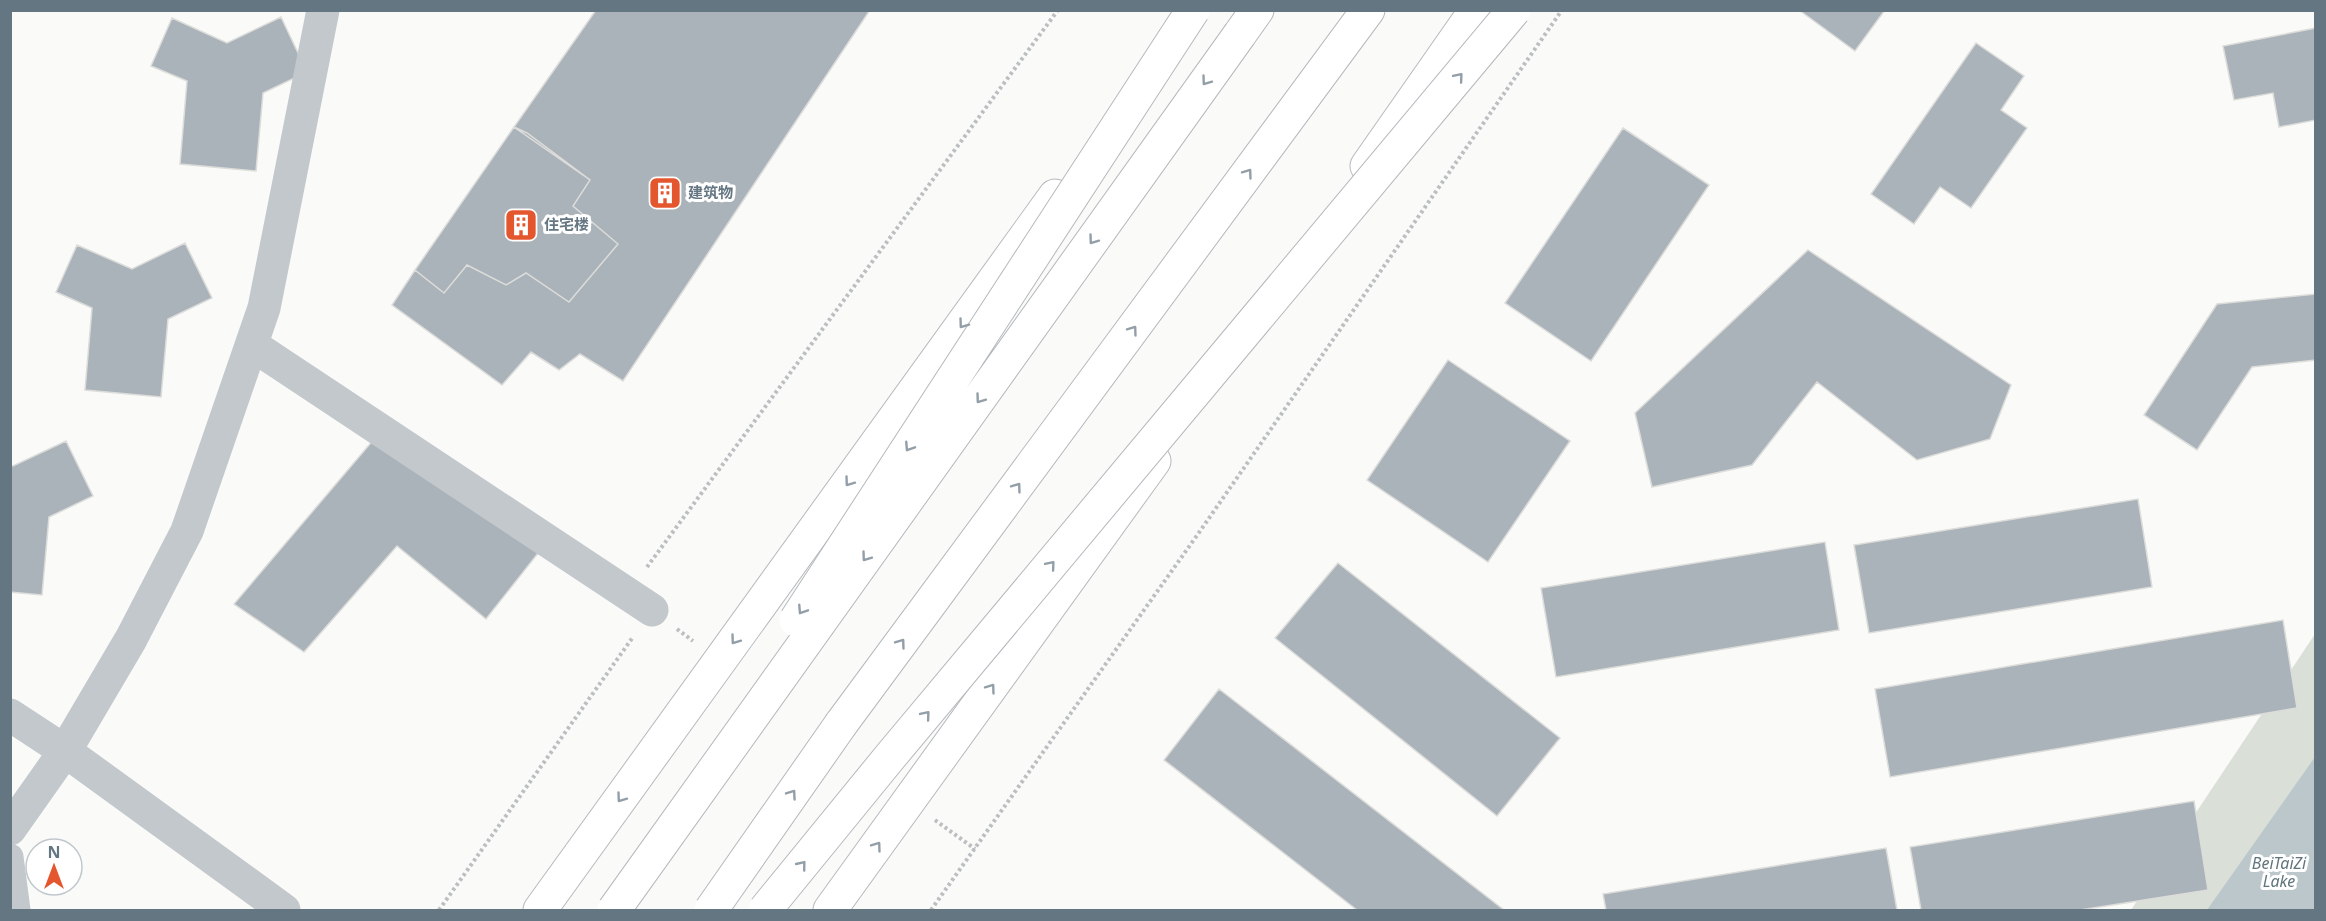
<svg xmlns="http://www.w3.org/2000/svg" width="2326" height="921" viewBox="0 0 2326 921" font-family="'Noto Sans','Noto Sans SC',sans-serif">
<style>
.green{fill:#dadfd7}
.water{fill:#bbc7cb}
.building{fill:#aab3b9;stroke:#dcdcda;stroke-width:1.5}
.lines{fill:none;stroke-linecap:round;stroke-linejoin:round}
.primary-casing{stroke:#b5babe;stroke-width:35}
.trunk-casing{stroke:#b4b9bd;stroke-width:35}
.path{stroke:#bbbfc2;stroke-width:4;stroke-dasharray:3 3;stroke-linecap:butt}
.pedestrian{stroke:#c3c8cc;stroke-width:27}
.minor{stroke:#c3c8cc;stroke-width:33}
.primary{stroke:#fff;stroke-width:33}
.trunk{stroke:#fff;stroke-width:33}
.trunk-bridge-casing{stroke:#b4b9bd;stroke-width:35;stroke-linecap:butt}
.trunk-bridge{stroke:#fff;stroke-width:33}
.oneway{stroke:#939fa8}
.labels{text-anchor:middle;stroke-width:6;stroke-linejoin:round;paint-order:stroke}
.poi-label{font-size:15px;font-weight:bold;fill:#657683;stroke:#fff;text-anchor:start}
.water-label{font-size:16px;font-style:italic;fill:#60757c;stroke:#fff}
</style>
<rect width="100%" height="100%" fill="#fafaf8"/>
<!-- green -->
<path class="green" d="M2315,634V910H2131Z"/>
<!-- water -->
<path class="water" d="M2315,757V910H2207Z"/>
<!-- building -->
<path class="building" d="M596,10H870L623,381L580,354L559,370L531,352L502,385L392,305L415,270L444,293L467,265L506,285L526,273L569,302L618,244L573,206L590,180L514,127Z
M1799,10H1885L1855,51Z
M281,17L307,72L263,93L256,171L180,164L187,81L151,66L172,18L227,43Z
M2316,28V120L2279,127L2273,93L2234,100L2223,46Z
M1976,43L2024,76L2001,110L2027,128L1971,208L1940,187L1914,224L1871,194Z
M514,127L527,133L590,180L573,206L618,244L569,302L526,273L506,285L467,265L444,293L415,270Z
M1623,128L1709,185L1591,361L1505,303Z
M185,243L212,298L168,319L161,397L85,390L92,308L56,292L77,245L132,269Z
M1808,250L2011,385L1990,439L1917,460L1817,382L1752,465L1652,487L1635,413Z
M2316,294V360L2252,367L2197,450L2144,415L2217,304Z
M1448,360L1570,441L1488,562L1367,480Z
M375,438L539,552L486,619L397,546L304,652L234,604Z
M66,441L93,496L49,517L42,595L10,592V465L13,466Z
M2138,499L2152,587L1869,633L1854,545Z
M1825,542L1839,630L1556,677L1541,588Z
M1338,563L1560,738L1497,816L1275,638Z
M2283,620L2297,708L1890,777L1875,689Z
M1219,689L1504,910H1357L1164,760Z
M2194,801L2208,890L2080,910H1921L1910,847Z
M1886,848L1897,910H1606L1603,894Z"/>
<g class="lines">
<!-- primary casing -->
<g class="primary-casing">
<path id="primary" d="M1367,166L1476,10
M540,910L1055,196
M830,910L1154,461"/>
</g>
<!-- trunk casing -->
<g class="trunk-casing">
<path id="trunk" d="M1240,34L1257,10
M841,724L1368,10"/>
</g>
<!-- path -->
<path class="path" d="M647,567L1058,10
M677,629L693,641
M935,820L975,849
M439,910L633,637
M931,910L1198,534L1562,10"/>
<!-- pedestrian -->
<path class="pedestrian" d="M10,857L17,910"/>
<!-- minor -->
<path class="minor" d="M252,345L652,610
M10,715L65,751L284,910
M10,829L65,751L131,639L187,531L264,308L323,10"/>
<!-- primary -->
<use href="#primary" class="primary"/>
<!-- trunk -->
<use href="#trunk" class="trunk"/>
<!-- trunk-bridge casing -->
<g class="trunk-bridge-casing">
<path id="trunk-bridge" d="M796,620L1193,10
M614,910L1240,34
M711,910L841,724
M765,910L889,758L1514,10"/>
</g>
<!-- trunk-bridge -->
<use href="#trunk-bridge" class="trunk-bridge"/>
</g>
<!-- one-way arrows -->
<defs><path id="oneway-chevron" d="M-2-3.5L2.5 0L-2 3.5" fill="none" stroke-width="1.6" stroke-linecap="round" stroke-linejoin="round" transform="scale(1.5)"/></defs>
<g class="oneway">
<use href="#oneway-chevron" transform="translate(1459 77) rotate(-50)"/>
<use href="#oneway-chevron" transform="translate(1206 81) rotate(126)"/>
<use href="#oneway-chevron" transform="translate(1248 173) rotate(-54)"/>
<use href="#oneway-chevron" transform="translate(1093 240) rotate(126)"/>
<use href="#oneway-chevron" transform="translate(963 324) rotate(126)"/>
<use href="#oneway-chevron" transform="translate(1133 330) rotate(-54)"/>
<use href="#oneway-chevron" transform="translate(980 399) rotate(126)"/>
<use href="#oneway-chevron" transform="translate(909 447) rotate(123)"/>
<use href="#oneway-chevron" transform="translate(849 482) rotate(126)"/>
<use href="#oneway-chevron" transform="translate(1017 487) rotate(-54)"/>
<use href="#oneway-chevron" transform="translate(866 557) rotate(126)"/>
<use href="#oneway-chevron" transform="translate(1051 565) rotate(-50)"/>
<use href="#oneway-chevron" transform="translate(802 610) rotate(123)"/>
<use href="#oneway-chevron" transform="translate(735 640) rotate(126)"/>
<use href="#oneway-chevron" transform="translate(901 643) rotate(-54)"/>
<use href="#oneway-chevron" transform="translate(991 688) rotate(-54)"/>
<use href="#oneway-chevron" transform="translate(926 715) rotate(-50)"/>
<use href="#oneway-chevron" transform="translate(792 794) rotate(-55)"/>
<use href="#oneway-chevron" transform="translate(621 798) rotate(126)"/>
<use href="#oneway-chevron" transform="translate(877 846) rotate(-54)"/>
<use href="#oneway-chevron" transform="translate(802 865) rotate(-51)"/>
</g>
<!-- icons -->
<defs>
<g id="building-square" transform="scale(1.725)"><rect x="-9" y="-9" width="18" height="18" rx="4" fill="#e4572e" stroke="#fff"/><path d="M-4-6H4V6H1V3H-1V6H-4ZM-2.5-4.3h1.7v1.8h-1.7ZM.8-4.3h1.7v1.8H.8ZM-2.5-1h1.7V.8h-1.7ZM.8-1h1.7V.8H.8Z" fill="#fff"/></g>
</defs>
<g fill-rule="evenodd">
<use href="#building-square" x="665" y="193"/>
<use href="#building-square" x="521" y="225"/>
</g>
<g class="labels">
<!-- poi labels -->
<g class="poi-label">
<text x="688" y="198">建筑物</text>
<text x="544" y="230">住宅楼</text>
</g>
<!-- water labels -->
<g class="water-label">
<text x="2279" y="869">BeiTaiZi<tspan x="2279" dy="18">Lake</tspan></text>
</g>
</g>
<!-- border -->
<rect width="2326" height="921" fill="none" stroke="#657683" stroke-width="24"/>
<!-- north arrow -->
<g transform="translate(54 867)"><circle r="28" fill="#ffffff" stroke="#c1c8cd" stroke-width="1.5"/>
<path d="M0-4.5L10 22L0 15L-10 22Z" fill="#e4572e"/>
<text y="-9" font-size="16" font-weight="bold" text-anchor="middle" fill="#657683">N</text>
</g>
</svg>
